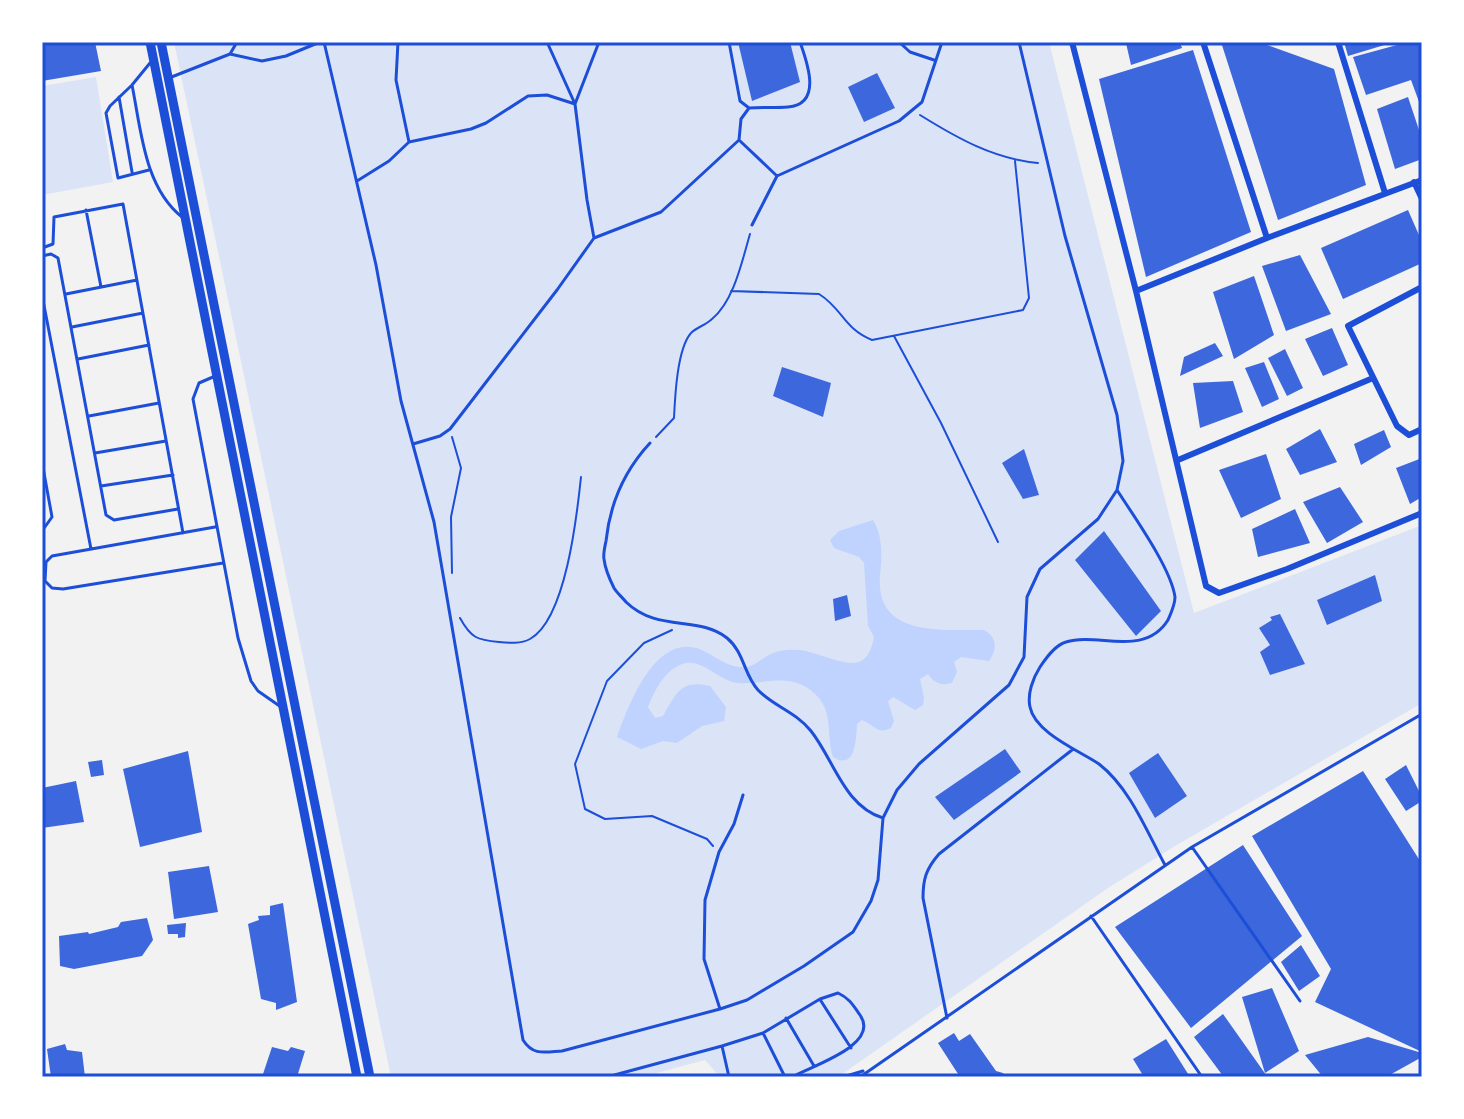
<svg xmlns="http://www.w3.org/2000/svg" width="1464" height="1119" viewBox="0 0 1464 1119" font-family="'Public Sans',sans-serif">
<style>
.green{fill:#dbe4f7}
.water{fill:#bfd3fe}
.building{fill:#3d67dc}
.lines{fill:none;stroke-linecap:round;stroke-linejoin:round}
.path{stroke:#1d4ed8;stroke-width:2}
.service{stroke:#1d4ed8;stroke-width:3}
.minor{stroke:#1d4ed8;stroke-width:6}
.secondary{stroke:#1d4ed8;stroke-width:9}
.neatline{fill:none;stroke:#1d4ed8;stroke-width:3}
</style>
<rect width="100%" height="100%" fill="#f2f2f2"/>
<!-- green -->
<path class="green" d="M174,42H1049L1194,613L1422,525V703L1175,846L1108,888L838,1077H720L705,1060L642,1077H391Z
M96,77L113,182L42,195V86Z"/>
<!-- water -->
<path class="water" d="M873,520C883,536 882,556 880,575C875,638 942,629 984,630C998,638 997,649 989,661L961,657L954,662L957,672L952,683C941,686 934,683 928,674L920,679L924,698L923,705L915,710L893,697L888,701L894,721L891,728C876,735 875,725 862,720L857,724C856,739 856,771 833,757C826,736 834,711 815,694C791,671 766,685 738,683C718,681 702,657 682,664C664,671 655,690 648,707L655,718L663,716C676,694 680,679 710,686L726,707L724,721L702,726L677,743L663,741L641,749L617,737C628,707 653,637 696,648C711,652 725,667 741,667C753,668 759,660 769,655C777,650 789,649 799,650C815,651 845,667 859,662C869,658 872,647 874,637L868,626L864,563L859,557L834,548L830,540L839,531Z"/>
<!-- building -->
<path class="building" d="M42,42H95L101,71L42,81Z
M738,42H790L800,82L752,101Z
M1180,42L1182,48L1131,65L1126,43Z
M1221,42H1259L1334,69L1366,185L1278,220Z
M1344,42H1391V43L1348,56Z
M1408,42H1422V110L1411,80L1366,95L1353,57Z
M1193,50L1251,232L1146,277L1099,79Z
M877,73L895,108L864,122L848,87Z
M1408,97L1422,139V159L1395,169L1377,109Z
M1408,210L1422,242V263L1343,299L1321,248Z
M1300,255L1331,314L1286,331L1262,266Z
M1254,276L1274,335L1234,359L1213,292Z
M1332,328L1348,365L1323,376L1305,339Z
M1215,343L1223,356L1180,376L1184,357Z
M1285,349L1303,388L1287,396L1268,358Z
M1264,362L1279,399L1262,407L1245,368Z
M782,367L831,383L823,417L773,396Z
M1233,381L1243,412L1200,428L1193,383Z
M1320,429L1337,462L1300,475L1286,449Z
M1384,430L1391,447L1361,465L1354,444Z
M1024,449L1039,495L1023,499L1002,463Z
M1266,454L1281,499L1241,518L1219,470Z
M1422,458V497L1410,504L1396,468Z
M1340,487L1363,522L1327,543L1303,502Z
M1295,509L1310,543L1258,557L1252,529Z
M1104,531L1161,611L1136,636L1075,560Z
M1375,575L1382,601L1327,625L1317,600Z
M847,595L851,616L835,621L833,599Z
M1280,614L1305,664L1270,675L1260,652L1270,645L1259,628L1272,620L1270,617Z
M1005,749L1021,772L954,820L935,797Z
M188,751L202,832L140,847L123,769Z
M1158,753L1187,796L1155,818L1129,773Z
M102,760L104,775L91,777L88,762Z
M1406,765L1422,797V801L1406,811L1385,779Z
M1363,771L1422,864V1052L1315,1002L1331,969L1252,836Z
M76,781L84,822L42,828V788Z
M1243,845L1302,936L1191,1028L1115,927Z
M209,866L218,912L174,919L168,872Z
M283,903L297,1002L276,1010V1003L261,999L248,924L259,920L258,916L270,915V906Z
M147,918L153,940L142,956L74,969L60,966L59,936L88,932L89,934L118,927L121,922Z
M186,923L185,937L178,938V934H168L167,925Z
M1301,945L1320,976L1299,991L1281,962Z
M1272,988L1299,1051L1265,1073L1242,997Z
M1223,1014L1264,1072L1267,1077L1223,1076L1194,1037Z
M954,1033L959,1041L970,1034L996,1071L1003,1073L1006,1077H960L938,1043Z
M1368,1037L1422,1053V1057L1386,1077H1323L1305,1055Z
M1166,1039L1190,1077H1144L1133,1059Z
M65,1044L67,1050L82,1052L85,1077H51L47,1049Z
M272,1047L288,1051L291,1047L305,1051L297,1077H262Z"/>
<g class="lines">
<!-- path -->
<path class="path" d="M920,115C957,138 994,159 1038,163
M731,291L819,294C843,309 843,328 872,340L1023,310L1029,298L1015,161
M894,336L941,423L998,542
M656,437L674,418C675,397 677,349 691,333C697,327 706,325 712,319C734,301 742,261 750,234
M452,573L451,517L461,468L452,437
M460,618C471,638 477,640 499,642C509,643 521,644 530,639C566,619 577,515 581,477
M672,630L644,643L607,681L575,764L585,809L605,819L652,816L707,839L713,846"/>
<!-- service -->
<path class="service" d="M324,42L376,265L401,401L434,522L523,1040C533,1056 545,1052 562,1051L720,1009L747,1000L804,966L853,932L871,901L878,880L883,818L897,790L919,764L1009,685L1024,657L1027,597L1040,569L1098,519L1117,490L1123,461L1117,415L1065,236L1019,42
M398,42L396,80L409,142L471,129L486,123L528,96L547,95L575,104L599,42
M547,42L575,104L587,200L594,238L661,212L739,140L777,176
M729,42L740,101L749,108C763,107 775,108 788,107C823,104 807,62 800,42
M899,42L910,52L934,60
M230,54L237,42
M150,63L132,85C141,129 144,187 182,217
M169,78L230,54L262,61L286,56L320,42
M131,86L110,106L106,113L118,178L149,170
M119,97L132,172
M739,140L741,119L749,108
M357,181L389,161L409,142
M86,210L101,287
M752,225L777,176L899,121L922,102L942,42
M42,248L53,244L54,217L123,204L183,533
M42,256L51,254L58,258L106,515L114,520L178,509
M66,294L137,280
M42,295L91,549
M72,327L143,313
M78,359L149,345
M213,377L199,383L193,399L238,638L251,681L258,691L281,707
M89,416L159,403
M650,443C624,471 610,503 606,541C605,546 603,554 604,559C605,568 610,580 614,588C617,593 622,597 626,602C658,633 698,615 727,638C744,652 744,675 758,690C773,706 796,712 811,731C834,760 844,806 883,818
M413,444L440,436L450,429L557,290L594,238
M95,453L166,441
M42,462L52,517L42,531
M101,486L173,475
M1117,490C1133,515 1171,568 1175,597C1175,605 1171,613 1168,620C1144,658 1098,632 1066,642C1055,645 1046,658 1040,667C1033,678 1027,694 1030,707C1035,733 1080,751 1099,764C1130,788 1147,832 1165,865
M215,527L52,556L46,562L45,581L52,588L63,589L223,563
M1192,847L1300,1001
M1091,916L1202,1077
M821,1001L851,1048
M720,1009L704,959L705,900L719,852L734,824L743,795
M786,1018L814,1066
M947,1018L923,898C923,879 926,869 939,854L1072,750
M763,1033L785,1077
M722,1046L763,1033L820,999L838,993C849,998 853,1005 860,1015C881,1045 811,1066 792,1077
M607,1077L722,1046L729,1077
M843,1077L863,1071
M860,1077L1192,847L1422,714"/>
<!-- minor -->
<path class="minor" d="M1072,42L1136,291L1206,586L1219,593L1287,569L1422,513
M1203,42L1267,238
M1338,42L1385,193
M1414,182L1422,199
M1422,287L1348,326L1397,426L1409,435L1422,429
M1136,291L1267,238L1422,180
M1178,460L1373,378"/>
<!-- secondary -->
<path class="secondary" d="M150,42L357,1077
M161,42L370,1077"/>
</g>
<!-- border -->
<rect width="1464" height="1119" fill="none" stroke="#ffffff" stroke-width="88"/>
<rect x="44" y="44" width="1376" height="1031" class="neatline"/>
</svg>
